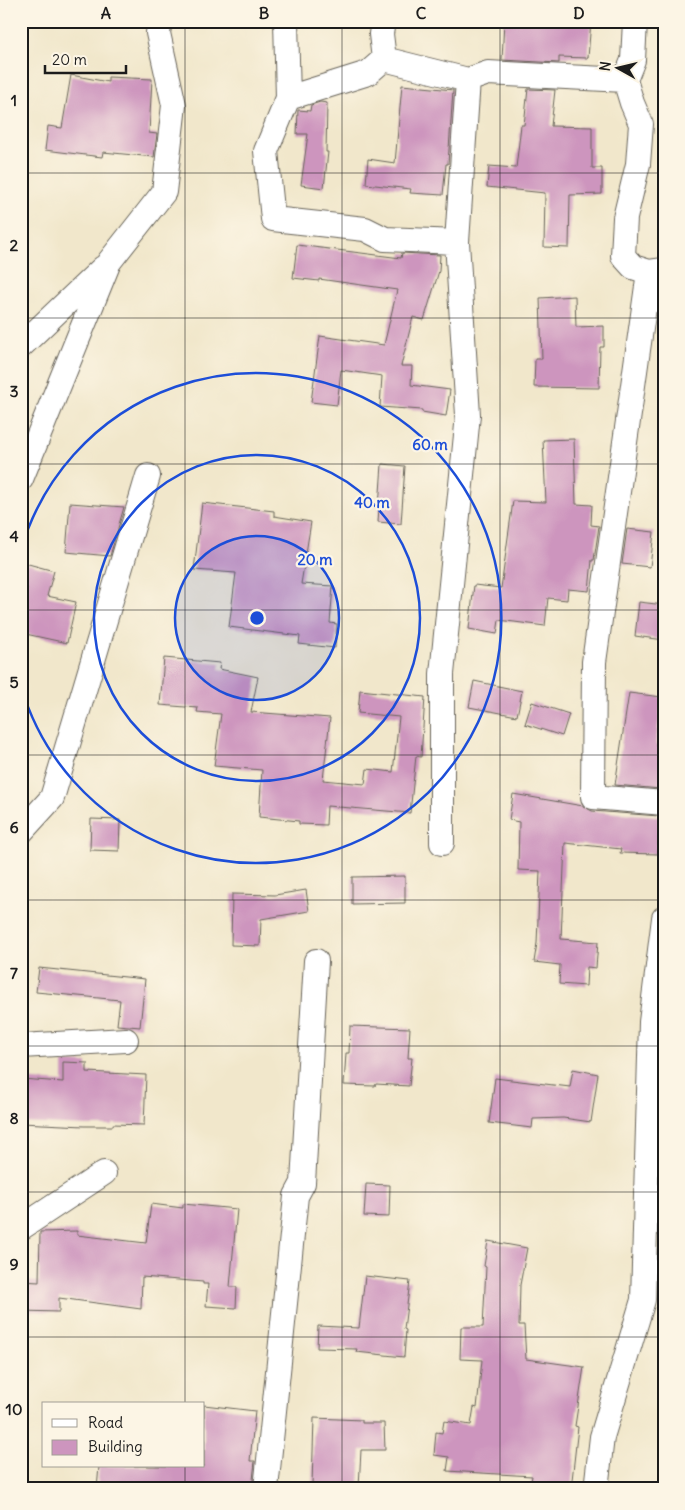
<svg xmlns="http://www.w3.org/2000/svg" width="685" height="1510" viewBox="0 0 685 1510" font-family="Delius,sans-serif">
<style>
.building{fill:#cd95be}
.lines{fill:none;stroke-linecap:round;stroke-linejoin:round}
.street-casing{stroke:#676359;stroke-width:26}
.street{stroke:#fff;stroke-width:24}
.grid{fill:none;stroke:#1c1c1c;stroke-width:1;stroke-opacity:0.55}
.ring{fill:none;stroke:#1d4ed8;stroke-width:2.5}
.centre{fill:#1d4ed8;stroke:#fcf5e5;stroke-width:2.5}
.ring-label{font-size:15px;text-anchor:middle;font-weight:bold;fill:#1d4ed8;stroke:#fcf5e5;stroke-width:4.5;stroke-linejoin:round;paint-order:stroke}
.neatline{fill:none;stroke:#1c1c1c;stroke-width:2}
.grid-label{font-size:16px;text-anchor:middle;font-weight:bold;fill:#1c1c1c}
</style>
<rect width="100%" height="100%" fill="#fcf5e5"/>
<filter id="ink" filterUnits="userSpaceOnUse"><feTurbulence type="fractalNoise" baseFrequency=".02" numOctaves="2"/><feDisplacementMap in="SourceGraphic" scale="10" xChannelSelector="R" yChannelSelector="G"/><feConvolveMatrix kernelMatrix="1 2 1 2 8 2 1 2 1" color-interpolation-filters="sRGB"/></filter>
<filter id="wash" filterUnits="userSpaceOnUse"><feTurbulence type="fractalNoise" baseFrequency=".0096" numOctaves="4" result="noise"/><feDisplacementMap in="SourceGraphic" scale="20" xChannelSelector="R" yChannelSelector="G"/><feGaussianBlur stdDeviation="1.12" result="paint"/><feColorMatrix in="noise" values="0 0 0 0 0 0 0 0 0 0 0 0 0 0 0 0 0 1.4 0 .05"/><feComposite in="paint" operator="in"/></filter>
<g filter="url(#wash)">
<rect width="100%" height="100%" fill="#f1e7cb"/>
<g id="blocks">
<!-- building -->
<path class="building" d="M504,21H591L588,58L559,57V63L502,60Z
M71,75L108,82V77L152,79L149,133L157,134L154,157L103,152L102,157L45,150L48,126L62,128Z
M402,85L453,90L448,164H446L443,195L410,193L411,189L366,184L368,159L395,163Z
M528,89L555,90L551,126L592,127V168H602V194L570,195L569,248L544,247L545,193L487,187L489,166L516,168L521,125H524Z
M320,102L327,103L326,152H328L324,188L301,185L308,134H297L298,110L310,111L311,105Z
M297,245L401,258L402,253L440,255L439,271L424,320L413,317L401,366H412L411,385L450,390L446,416L422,412V410L380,407L382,376L341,370L337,405L311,402L320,336L384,345L397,290L319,279V281L293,278Z
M575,296L576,327L604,326V347H600L599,388L534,387L535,359H542L540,298Z
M574,439L576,504L592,505L591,525L599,526L594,560H592L589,591L568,589L567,600L548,598L545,626L499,620L497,634L469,629L474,585L501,588L513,501L546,502L543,440Z
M382,464L405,466L401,524L378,522Z
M70,503L124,507L110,556L66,552Z
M202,503L274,511V516L311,522L301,584L333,586L330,623L337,624L335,648L299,644L300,636L229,627L236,573L194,570Z
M627,529L654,532L650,567L622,564Z
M21,562L54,571L47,596L76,602L67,643L21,633V607L27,588L21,587Z
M639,602L664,605V640L635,636Z
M164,658L220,663L219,669L258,677L251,712L330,718L323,780L365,784L367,769L393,772L399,717L358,713L360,690L425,697L421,757L416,756L410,813L327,806L326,825L299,824V821L259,817L262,770L214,766L221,714L197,712L198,708L160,705Z
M474,681L522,691L517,716L469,707Z
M629,693L662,697L656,745L664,746V769L661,789L615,785Z
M532,702L569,714L562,736L525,724Z
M513,794L583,806L592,811L659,816L658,854L620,853L621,849L565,843L561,939L598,942L596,968L587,967L586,986L559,984L560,965L534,962L537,943L540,871L518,870L519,822L509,820Z
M91,819L120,820L119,851L90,850Z
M405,876V903L352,904V877Z
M306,890L309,911L261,919L260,946L231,945L232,894L275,895Z
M39,968L145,979L140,1027L117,1025L120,1000L36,992Z
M350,1026L410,1028L408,1058H412L409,1086L376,1084L375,1086L344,1085L346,1053H349Z
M63,1062L87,1063V1072L146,1075L144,1125L113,1124V1126H84L21,1123V1079L63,1082Z
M573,1069L598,1074L591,1122L563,1118L533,1119L532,1128L489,1123L495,1078L570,1087Z
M366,1184L390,1185L389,1217L364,1216Z
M151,1204L183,1208V1204L237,1209L230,1287H237L236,1308L206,1306L208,1284H203V1282L142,1277L141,1309L59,1298V1312L21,1311V1281L39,1282L40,1232L77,1231V1235L146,1243Z
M488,1241L527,1248L520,1285L519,1325H524L526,1359L584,1367L575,1426L578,1427L571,1489L530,1487L532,1476L447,1471L449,1457L434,1455L436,1432L442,1433L444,1421L471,1425L474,1407L477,1408L482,1360L460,1359L461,1327H483L486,1267L484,1266Z
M365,1276L410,1281L404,1329L406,1330L404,1357L356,1352L357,1349L317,1348L318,1326L359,1328Z
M204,1405L255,1411L250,1461H255L252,1489H97L99,1466H204Z
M314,1418L362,1420V1423H384L385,1450H361L359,1487L312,1485Z"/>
</g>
</g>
<g filter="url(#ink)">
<use href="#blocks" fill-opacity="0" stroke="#676359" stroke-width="1"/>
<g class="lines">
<!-- street casing -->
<g class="street-casing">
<path id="street" d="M286,21L288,98L266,151L273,219L365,229L385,239L457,242
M383,21L381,34L384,59
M635,21L633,60L625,80L632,103L641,124L638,164L625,218L623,256L633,267L649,272L664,303
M288,98L368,73L384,59L468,80L488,73L625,80
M664,270L649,272L594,662L593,797L664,803
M21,346L103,268
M21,479L109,262L164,192L174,105L158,33L160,21
M21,832L52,798L148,476
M442,843V674L468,415L457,242L468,80
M21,1046L126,1040
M21,1228L104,1173
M266,1489L296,1196L303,1183L316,961
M596,1489L602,1437L643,1300L651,1022L664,918"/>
</g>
<!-- street -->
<use href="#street" class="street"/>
</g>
</g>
<!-- grid -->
<path class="grid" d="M185,21V1404M342,21V1489M500,21V1489M21,173H664M21,318H664M21,464H664M21,610H664M21,755H664M21,900H664M21,1046H664M21,1192H664M21,1337H664M185,1466V1489"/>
<!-- distance rings -->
<circle cx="257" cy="618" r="82" fill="#1d4ed8" fill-opacity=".12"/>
<g class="ring">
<circle cx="257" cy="618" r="82"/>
<circle cx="257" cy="618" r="163"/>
<path d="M21 550A245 245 0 1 1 21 686"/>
</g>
<circle cx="257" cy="618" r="8" class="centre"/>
<g class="ring-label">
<text x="430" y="450">60 m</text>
<text x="372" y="508">40 m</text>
<text x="315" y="565">20 m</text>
</g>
<!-- margin -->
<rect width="685" height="1510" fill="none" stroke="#fcf5e5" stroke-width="55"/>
<!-- legend -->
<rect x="42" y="1402" width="162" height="65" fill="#fcf5e5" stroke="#a29e95"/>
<rect x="52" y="1419" width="25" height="8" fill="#ffffff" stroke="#a29e95"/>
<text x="88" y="1428" font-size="15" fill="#1c1c1c">Road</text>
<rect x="52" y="1440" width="25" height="15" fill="#cd95be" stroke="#a29e95"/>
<text x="88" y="1452" font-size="15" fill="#1c1c1c">Building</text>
<!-- north arrow -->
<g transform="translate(618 68) rotate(278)" stroke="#fcf5e5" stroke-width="4" paint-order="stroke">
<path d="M0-4L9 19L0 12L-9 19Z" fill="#1c1c1c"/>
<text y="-8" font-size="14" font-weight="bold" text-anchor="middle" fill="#1c1c1c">N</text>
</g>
<!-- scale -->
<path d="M45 65v8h81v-8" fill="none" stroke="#1c1c1c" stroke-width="2.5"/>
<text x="52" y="65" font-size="15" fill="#1c1c1c" stroke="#fcf5e5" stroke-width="4" paint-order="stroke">20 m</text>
<rect x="28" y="28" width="630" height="1454" class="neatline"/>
<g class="grid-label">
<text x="106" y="19">A</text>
<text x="264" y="19">B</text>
<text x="421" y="19">C</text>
<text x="579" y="19">D</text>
<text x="14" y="106">1</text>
<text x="14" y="251">2</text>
<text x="14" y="397">3</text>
<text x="14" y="542">4</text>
<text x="14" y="688">5</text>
<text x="14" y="833">6</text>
<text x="14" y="979">7</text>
<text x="14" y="1124">8</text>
<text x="14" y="1270">9</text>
<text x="14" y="1415">10</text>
</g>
</svg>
